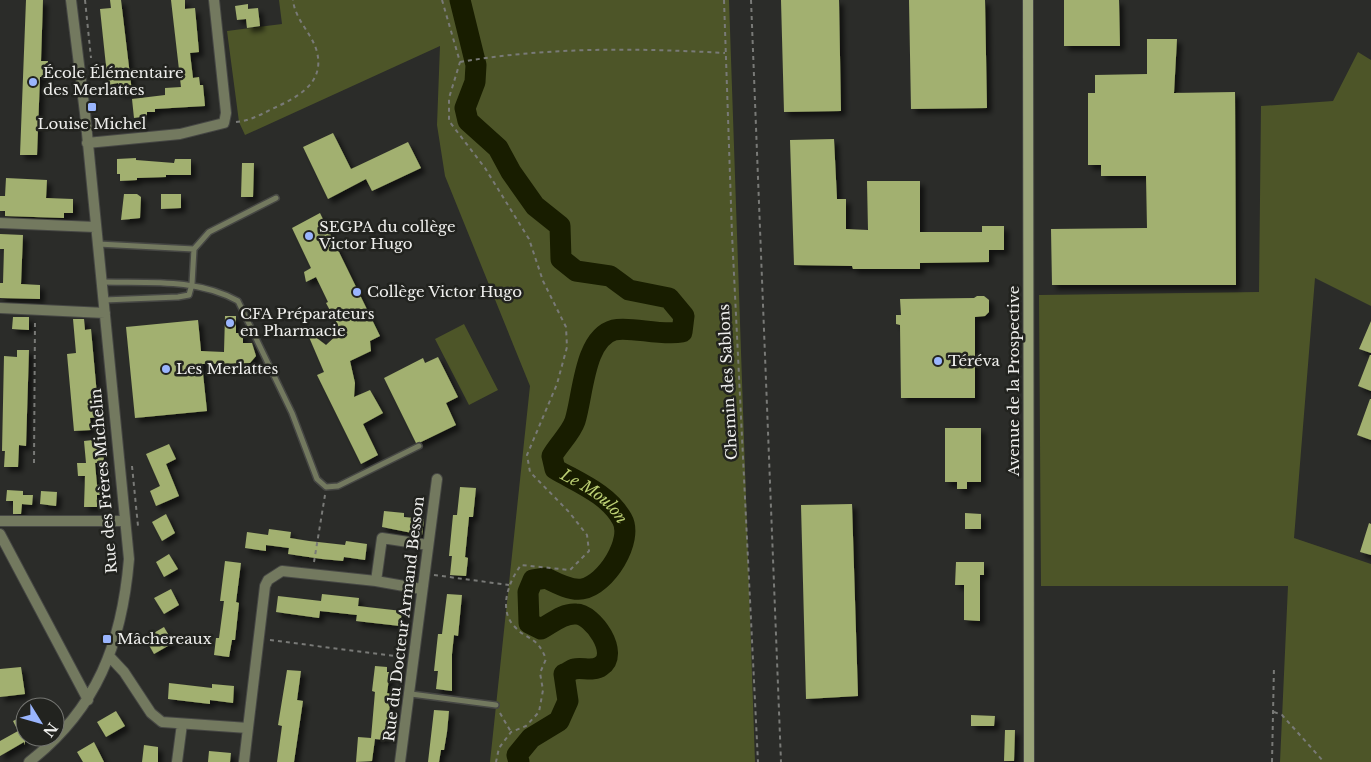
<svg xmlns="http://www.w3.org/2000/svg" width="1371" height="762" viewBox="0 0 1371 762" font-family="'Libre Baskerville',serif">
<style>
.green{fill:#4d5528}
.lines{fill:none;stroke-linecap:round;stroke-linejoin:round}
.river{stroke:#181d00;stroke-width:21}
.building{fill:#a2b06f;filter:url(#shadow)}
.service-casing{stroke:#464744;stroke-width:8}
.minor-casing{stroke:#464744;stroke-width:12}
.secondary-casing{stroke:#464744;stroke-width:12}
.path{stroke:#797a77;stroke-width:2;stroke-dasharray:4 4;stroke-linecap:butt}
.service{stroke:#73795f;stroke-width:5}
.minor{stroke:#73795f;stroke-width:10}
.secondary{stroke:#9ba57a;stroke-width:10}
.poi-dot{fill:#9ab5fd;stroke:#22231f;stroke-width:2}
.labels{text-anchor:middle;stroke-width:5;stroke-linejoin:round;paint-order:stroke}
.poi-label{font-size:15px;fill:#efefed;stroke:#22231f;text-anchor:start}
.street-label{font-size:15px;fill:#efefed;stroke:#22231f}
.water-label{font-size:16px;font-style:italic;fill:#bbce72;stroke:#22231f}
</style>
<defs>
<filter id="shadow"><feDropShadow dx="4.5" dy="4.5" stdDeviation="2.5" flood-color="#0009"/></filter>
</defs>
<rect width="100%" height="100%" fill="#2b2c29"/>
<!-- green -->
<path class="green" d="M279,0H729L755,762H490L530,386L445,176L437,125L440,46L245,135L239,122L227,31L282,24Z
M1358,52L1371,60V306L1315,278L1294,538L1371,564V762H1280L1288,586H1041L1039,295L1259,292L1261,106L1333,101Z
M464,324L498,390L469,405L435,339Z"/>
<g class="lines">
<!-- river -->
<path class="river" id="s1" d="M460,0L476,65L475,82L465,108L468,121L498,148L511,172L535,206L560,226L561,259L576,271L610,276L629,290L669,298L684,316L682,332C660,336 630,326 614,330C584,338 583,396 575,421C571,433 558,445 552,456L555,469C579,483 608,494 622,519C634,540 606,585 582,589C571,591 556,583 546,578L533,580L528,592L529,623L541,629C552,623 563,613 576,614C593,614 620,654 601,666C593,672 583,667 574,669C571,670 567,673 564,674L568,701L559,721L531,738L517,755L519,762"/>
</g>
<!-- building -->
<path class="building" d="M26,0H43L41,61H48L47,77H40L37,155H20Z
M110,0H121L132,92L119,93L118,83L108,85L100,9L111,8Z
M171,0H185V9L195,8L199,52L190,53L193,78L199,77L200,85H203L205,106L155,109V112H147V116L134,118L132,99L165,95V88L181,87Z
M781,0H839L841,111L784,112Z
M909,0H985L987,108L911,109Z
M1064,0H1119L1120,46H1064Z
M248,4V9L258,8L260,26L247,28L246,19L237,20L235,6Z
M1147,39H1177L1174,93L1235,92L1236,285H1052L1051,229L1147,228L1146,176H1101V165H1088V93H1095V75L1147,74Z
M333,133L351,169L408,142L421,168L372,191L366,179L328,199L303,147Z
M834,139L837,199H846V229L868,230L867,181H920V232H982V226H1004V250H989V262L920,263V269H853L852,266L794,265L790,140Z
M136,158V160L174,163L175,159H191V175H166V177L137,178V180L120,181V174H117V159Z
M242,163H254L253,197H241Z
M6,178L47,180L46,198L73,199V213H64V218L5,216V211H0V196H5Z
M124,194H137L141,197L140,218L121,220Z
M161,194H181V208L161,209Z
M320,213L380,336L370,341L371,351L350,361L355,383L354,397L370,390L383,413L363,424L378,455L361,464L317,375L324,372L306,330L326,345L341,331L326,303L328,302L316,277L306,282L304,272L311,268L292,228Z
M0,234L23,235L21,284L40,285V299L0,298V283H3L4,249H0Z
M977,296H984L989,300V312L985,316L975,317V398H901L900,325L896,324V315H901L900,299L974,298Z
M225,316H236V333H243V343H252L256,356L250,363L202,364L207,411L135,418L126,327L198,320L201,351L224,352Z
M13,317H29V330L12,329Z
M73,319H84L85,330L91,329L99,417L90,418L91,430L74,431L67,354L76,353Z
M1371,321V353L1359,349Z
M17,350H29L26,446L19,445L18,467H4L5,451H2L4,356L17,357Z
M1370,355H1371V391L1358,386Z
M438,357L458,397L446,403L456,425L421,442L416,443L384,378L423,358L425,363Z
M1370,399H1371V440L1357,435Z
M945,428H981V482H967V489H957V482H945Z
M102,439L104,462L95,463L97,485L106,484L107,495H97V507H84L85,476H78L77,463H86L84,441Z
M169,444L176,459L166,464L179,496L156,506L150,491L160,486L146,454Z
M460,487L476,488L473,517H469L465,557L468,558L466,576L450,575L452,556H449L453,515H457Z
M7,490L23,491V495H33L32,505L22,504L21,514H13V501H6Z
M41,491L57,492L56,506L40,504Z
M852,504L858,696L806,699L801,505Z
M384,511L404,513V517L424,519L422,535L382,527Z
M965,513L981,514V529H965Z
M166,514L175,533L162,541L152,522Z
M1369,523L1371,524V555L1360,552Z
M269,529L291,532L290,538L309,541L345,545L346,541L367,544L365,560L344,557L343,561L322,559L288,554L289,548L266,545V551L245,548L247,532L268,535Z
M169,554L178,569L164,577L156,562Z
M225,561L241,563L236,602L239,603L235,640H232L229,657L214,655L216,638H219L224,601H220Z
M956,562H984V575H980V621L964,620V585H955Z
M171,589L179,605L164,614L154,598Z
M322,594L359,598L358,606L402,611L400,626L356,621L357,615L320,611L319,618L276,612L278,596L321,601Z
M447,594L462,595L458,636L454,635L452,654V691L436,689L438,671H434L438,634H442Z
M164,627L173,643L154,654L145,638Z
M375,666L387,667V672H390L387,693L391,694L386,740L375,739L372,761L356,762L358,737L371,738L375,692L372,691Z
M21,667L25,694L0,697V669Z
M287,670L301,671L297,700L303,701L294,762H277L282,726L278,725Z
M169,683L212,688V684L234,686L233,703L210,700V704L168,699Z
M434,710L449,711L447,732L444,750H441L439,762H428Z
M116,711L125,726L106,737L97,722Z
M25,715V745L24,742L0,756V741L18,731L13,721Z
M971,715L995,716L994,726H971Z
M1005,730H1015L1014,761H1004Z
M94,742L104,762H83L77,752Z
M144,745L158,747V762H142Z
M209,751L231,753L230,762H208Z"/>
<g class="lines">
<!-- service casing -->
<g class="service-casing">
<path id="service" d="M98,244L194,249L192,284L189,295L178,297L104,300
M194,249L209,232L276,198
M102,282C147,283 197,278 238,301L292,413L317,479L326,487L338,486L419,446
M411,694L496,705"/>
</g>
<!-- minor casing -->
<g class="minor-casing">
<path id="minor" d="M87,143L180,134L224,123L226,113L214,0
M0,223L95,227
M0,308L105,313
M0,521H125
M0,534L88,700
M376,581L382,538L428,545
M109,656L124,672L151,713L162,722L248,728L265,586L268,580L282,571L376,581L421,589
M29,762C97,709 122,643 129,559L85,113L71,0
M177,762L182,724
M244,762L248,728
M400,762L437,479"/>
</g>
<!-- secondary casing -->
<g class="secondary-casing">
<path id="secondary" d="M1028,0L1029,762"/>
</g>
<!-- path -->
<path class="path" d="M85,0L91,58
M442,0L460,62L449,98V121L485,168L529,239L543,281L566,327L567,347L557,384L527,455L530,472L569,512L587,535L589,551L570,570L521,565C509,581 498,609 514,626C528,642 536,634 546,659L540,673L543,690L539,712L526,726L511,732L499,748L496,762
M724,0L732,234L758,762
M751,0L781,762
M460,62C547,47 637,48 725,53
M236,122C249,121 260,115 272,109C296,98 325,84 317,52C312,33 295,20 293,0
M34,463L35,320
M132,466L138,526
M314,562L325,495
M434,575L509,585
M270,640L402,657
M1274,712L1282,715L1324,762
M500,713L511,732
M1272,762L1274,666"/>
<!-- service -->
<use href="#service" class="service"/>
<!-- minor -->
<use href="#minor" class="minor"/>
<!-- secondary -->
<use href="#secondary" class="secondary"/>
</g>
<!-- markers -->
<g class="poi-dot">
<circle cx="33" cy="82" r="5"/>
<rect x="87" y="102" width="10" height="10" rx="2.5"/>
<circle cx="309" cy="236" r="5"/>
<circle cx="357" cy="292" r="5"/>
<circle cx="230" cy="323" r="5"/>
<circle cx="938" cy="361" r="5"/>
<circle cx="166" cy="369" r="5"/>
<rect x="102" y="634" width="10" height="10" rx="2.5"/>
</g>
<g class="labels">
<!-- poi labels -->
<g class="poi-label">
<text x="43" y="78">École Élémentaire<tspan x="43" dy="17">des Merlattes</tspan></text>
<text x="92" y="129" text-anchor="middle">Louise Michel</text>
<text x="319" y="232">SEGPA du collège<tspan x="319" dy="17">Victor Hugo</tspan></text>
<text x="367" y="297">Collège Victor Hugo</text>
<text x="240" y="319">CFA Préparateurs<tspan x="240" dy="17">en Pharmacie</tspan></text>
<text x="948" y="366">Téréva</text>
<text x="176" y="374">Les Merlattes</text>
<text x="117" y="644">Mâchereaux</text>
</g>
<!-- street labels -->
<g class="street-label">
<text transform="translate(1014 381) rotate(-90)" y="5">Avenue de la Prospective</text>
<text transform="translate(728 382) rotate(-93)" y="5">Chemin des Sablons</text>
<text transform="translate(104 481) rotate(-95)" y="5">Rue des Frères Michelin</text>
<text transform="translate(404 619) rotate(-83)" y="5">Rue du Docteur Armand Besson</text>
</g>
<!-- water labels -->
<g class="water-label">
<text dy="6" stroke="none"><textPath href="#s1" startOffset="732">Le Moulon</textPath></text>
</g>
</g>
<!-- north arrow -->
<g transform="translate(40 722) rotate(127)"><circle r="24" fill="#22231f" stroke="#747571"/>
<path d="M0-4L9 19L0 12L-9 19Z" fill="#9ab5fd"/>
<text y="-8" font-size="14" font-weight="bold" text-anchor="middle" fill="#efefed">N</text>
</g>
</svg>
